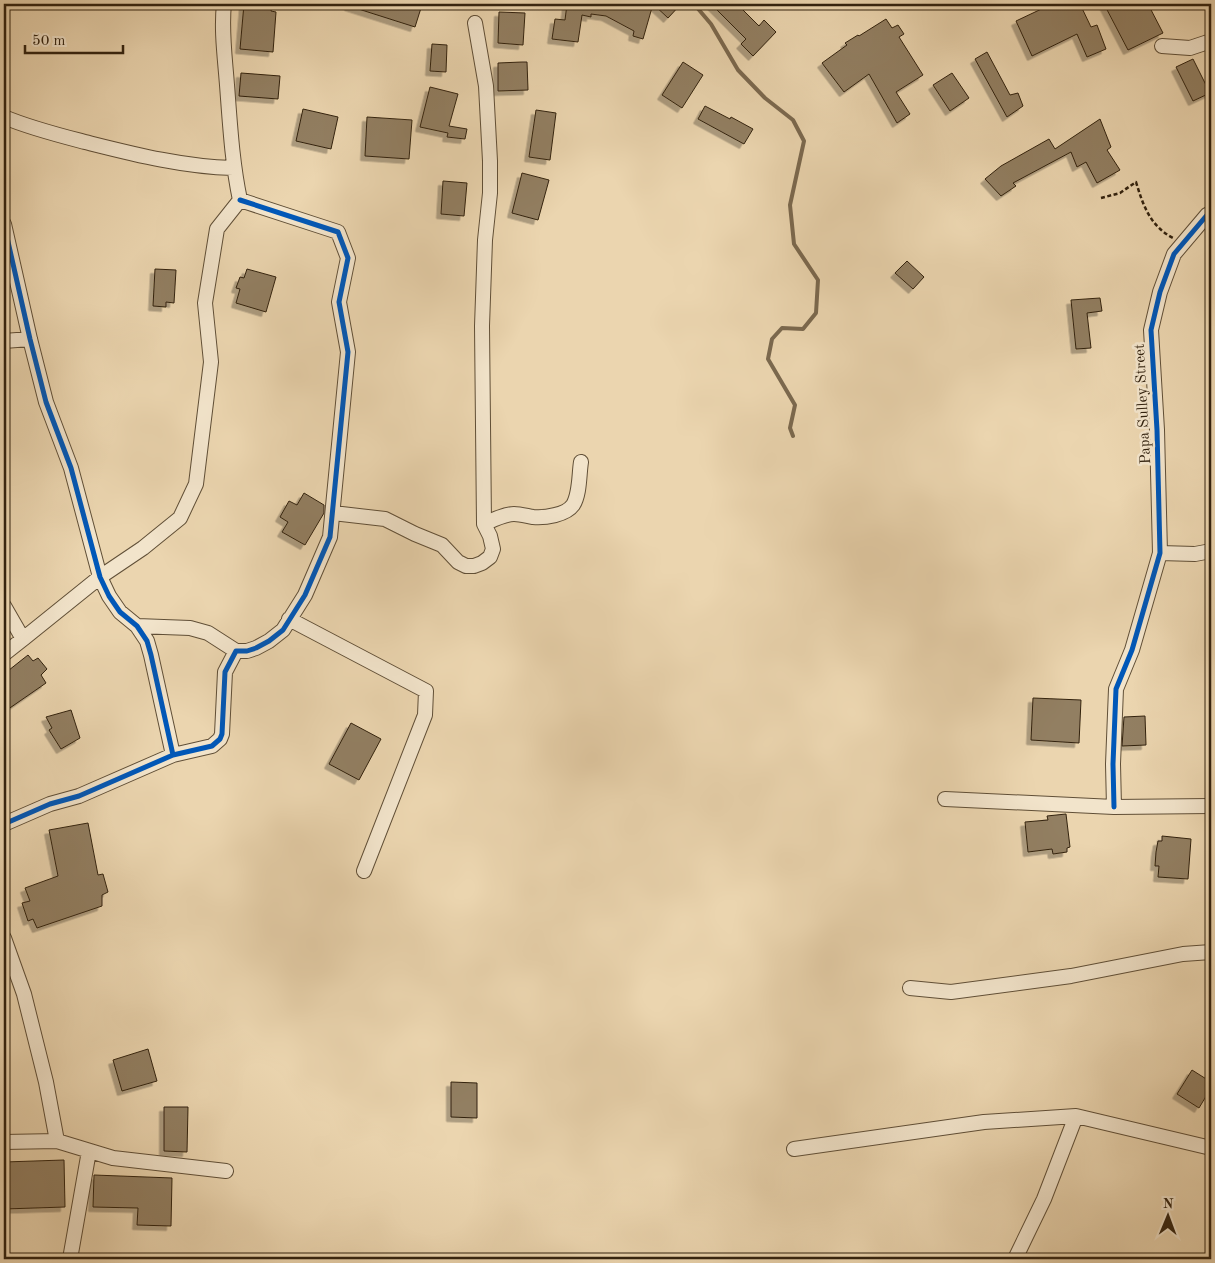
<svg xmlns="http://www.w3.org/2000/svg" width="1215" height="1263" viewBox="0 0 1215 1263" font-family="'Old Standard TT',serif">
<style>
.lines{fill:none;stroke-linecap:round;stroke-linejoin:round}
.stream{stroke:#7b694f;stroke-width:4}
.building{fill:#927f62;stroke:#32220f;filter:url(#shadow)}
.minor-casing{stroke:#604f37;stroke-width:16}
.path{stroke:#32220f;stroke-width:2.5;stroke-dasharray:4 2.5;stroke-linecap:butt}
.minor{stroke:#f2e4cb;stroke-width:14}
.cycleway-casing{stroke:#f2e4cb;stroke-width:8}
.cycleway{stroke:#0057b8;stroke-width:5}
.labels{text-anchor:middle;stroke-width:5;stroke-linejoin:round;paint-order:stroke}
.street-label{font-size:15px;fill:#32220f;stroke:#f2e4cb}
</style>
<defs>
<filter id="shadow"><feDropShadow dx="-4.5" dy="4.5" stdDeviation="0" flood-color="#0004"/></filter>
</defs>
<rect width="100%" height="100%" fill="#ebd5af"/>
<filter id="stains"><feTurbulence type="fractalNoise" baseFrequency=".004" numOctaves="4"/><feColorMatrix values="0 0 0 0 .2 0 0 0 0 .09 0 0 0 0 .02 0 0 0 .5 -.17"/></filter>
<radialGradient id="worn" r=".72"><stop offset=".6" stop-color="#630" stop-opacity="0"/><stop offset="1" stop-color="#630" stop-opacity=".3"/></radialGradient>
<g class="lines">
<!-- stream -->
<path class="stream" d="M694,4L711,24L738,70L765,98L793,120L804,141L790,205L794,244L818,280L816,313L803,329L782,328L772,339L768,359L795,405L790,428L793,436"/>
</g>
<!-- building -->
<path class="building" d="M244,4H272L271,11L276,12L273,52L240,49Z
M349,4H406L421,8L415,27L349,6Z
M567,4H653L643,39L633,36L634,31L606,16L591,14V17L582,15L578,42L552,39L555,19L565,20Z
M653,4H681L668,18Z
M711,4H737L759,26L764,20L776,32L753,56L741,44L746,39Z
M1052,4H1080L1091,27L1097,25L1106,49L1087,57L1077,34L1032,56L1016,21Z
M1104,4H1148L1163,33L1128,50Z
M499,12L525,13L523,45L498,43Z
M886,19L892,28L898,25L904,34L899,37L923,75L896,92L910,114L897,123L869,74L844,92L822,63L847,45L845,43L858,35L859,36Z
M432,44L447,45L446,72L430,71Z
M987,52L1010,95L1018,93L1023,106L1007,117L975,59Z
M1193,59L1210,93L1193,101L1176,67Z
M522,62H527L528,90L498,91V63Z
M683,62L703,75L682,108L662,95Z
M241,73L280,76L278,99L239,96Z
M952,73L969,98L950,111L933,85Z
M430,87L458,94L449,126L467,129L465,139L447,137L448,133L420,127Z
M705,106L730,119L731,117L753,129L744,144L698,119Z
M303,109L338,117L331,149L296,141Z
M536,110L556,113L550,160L529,157Z
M367,117L412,120L409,159L365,156Z
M1100,119L1111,147L1107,150L1120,170L1097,183L1086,162L1077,167L1071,152L1013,183L1016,186L1001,196L985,179L1001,166L1049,139L1055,149Z
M522,173L549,180L538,220L512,213Z
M443,181L467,183L464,216L441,214Z
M907,261L924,277L913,289L895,273Z
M155,269L176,270L174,303L166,302V307L153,306Z
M247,269L276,277L266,312L236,303L240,289L236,288L240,277L244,278Z
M1100,298L1102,311L1087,313L1091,348L1076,349L1071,300Z
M304,493L324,505V513L305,545L282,532L288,522L280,517L289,501L297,505Z
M28,655L33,661L38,658L47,669L41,675L46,683L4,712V674Z
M1033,698L1081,700L1079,743L1031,740Z
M71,710L80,738L61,749L49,730L52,728L46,717Z
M1145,716L1146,745L1122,746L1124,717Z
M351,723L381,739L359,780L329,764Z
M1066,814L1070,847L1067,848V852L1053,854L1052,849L1028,852L1025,822L1048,820L1047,816Z
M88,823L98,875L103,874L108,892L102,895V906L37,928L33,919L28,921L22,903L30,901L25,888L58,876L49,830Z
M1162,836L1191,839L1188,879L1158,877L1159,866H1155L1156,852L1158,841H1162Z
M148,1049L157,1081L122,1091L113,1060Z
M1192,1070L1211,1082V1088L1199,1108L1177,1094Z
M451,1082L477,1083V1118L451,1117Z
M164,1107H188L187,1152L164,1151Z
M64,1160L65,1207L4,1209V1162Z
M94,1175L172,1178L171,1226L137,1225L138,1208L93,1207Z"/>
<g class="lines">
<!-- minor casing -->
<g class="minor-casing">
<path id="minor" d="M224,4C221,30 225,58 227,85C230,124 232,162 240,200
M475,23L486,86L490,161V193L485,240L482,326L484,524
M1162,46L1190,48L1211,41
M4,117C30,128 58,135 85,142C133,154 183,167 233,168
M4,224L30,339L46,402L71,468L100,577L109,596L120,612L137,626L147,641L151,655L173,755
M4,341L30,339
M333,513L385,519L415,534L442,545L458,562L466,566H474L482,563L490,557L493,549L490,536L484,524C493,520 504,514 514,514C520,514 527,516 533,517C545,518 566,515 573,505C580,494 579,474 581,462
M1160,553L1195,554L1211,551
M4,606L23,639L100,577L143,548L180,518L196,484L211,362L205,303L217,229L240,200
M289,619L426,691L425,715L364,871
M137,626L190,628L208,633L236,651
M4,654L23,639
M945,799L1114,807L1211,806
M1114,807L1113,764L1116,689L1132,650L1160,553L1157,430L1151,330L1160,292L1174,254L1207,215L1211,213
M4,824L50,804L79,796L173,755L212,746L220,739L222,734L225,672L236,651H247L256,648L269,641L283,630L305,595L330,537L348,352L339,302L348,258L338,232L240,200
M4,938L24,994L46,1082L57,1141
M910,988L951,992L1071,976L1183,954L1211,952
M4,1142L57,1141L113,1158L226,1171
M794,1149L984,1122L1076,1116
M70,1259L89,1151
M1015,1259L1044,1199L1076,1116L1211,1148"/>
</g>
<!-- path -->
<path class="path" d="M1101,198L1120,193L1136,182C1143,205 1150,226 1173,238"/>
<!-- minor -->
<use href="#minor" class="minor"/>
<!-- cycleway casing -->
<g class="cycleway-casing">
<path id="cycleway" d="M4,224L30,339L46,402L71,468L100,577L109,596L120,612L137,626L147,641L151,655L173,755
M1114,807L1113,764L1116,689L1132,650L1160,553L1157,430L1151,330L1160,292L1174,254L1207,215L1211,213
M4,824L50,804L79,796L173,755L212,746L220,739L222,734L225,672L236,651H247L256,648L269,641L283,630L305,595L330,537L348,352L339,302L348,258L338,232L240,200"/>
</g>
<!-- cycleway -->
<use href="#cycleway" class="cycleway"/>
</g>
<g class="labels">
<!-- street labels -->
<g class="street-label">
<text transform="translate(1142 404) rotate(-93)" y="5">Papa Sulley Street</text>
</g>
</g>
<!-- margin -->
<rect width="1215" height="1263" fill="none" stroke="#ebd5af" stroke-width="20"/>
<rect x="5" y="5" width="1205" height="1253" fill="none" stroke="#32220f" stroke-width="2.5"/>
<rect x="10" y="10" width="1195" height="1243" fill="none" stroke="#32220f"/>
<!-- north arrow -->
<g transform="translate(1168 1216) rotate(1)" stroke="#f2e4cb" stroke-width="4" paint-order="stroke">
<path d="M0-4L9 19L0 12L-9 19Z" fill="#32220f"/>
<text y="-8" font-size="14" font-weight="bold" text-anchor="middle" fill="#32220f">N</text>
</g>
<!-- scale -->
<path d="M25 45v8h98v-8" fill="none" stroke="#32220f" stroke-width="2.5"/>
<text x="32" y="45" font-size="15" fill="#32220f" stroke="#f2e4cb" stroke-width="4" paint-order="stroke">50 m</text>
<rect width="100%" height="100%" filter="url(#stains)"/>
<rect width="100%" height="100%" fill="url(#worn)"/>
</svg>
